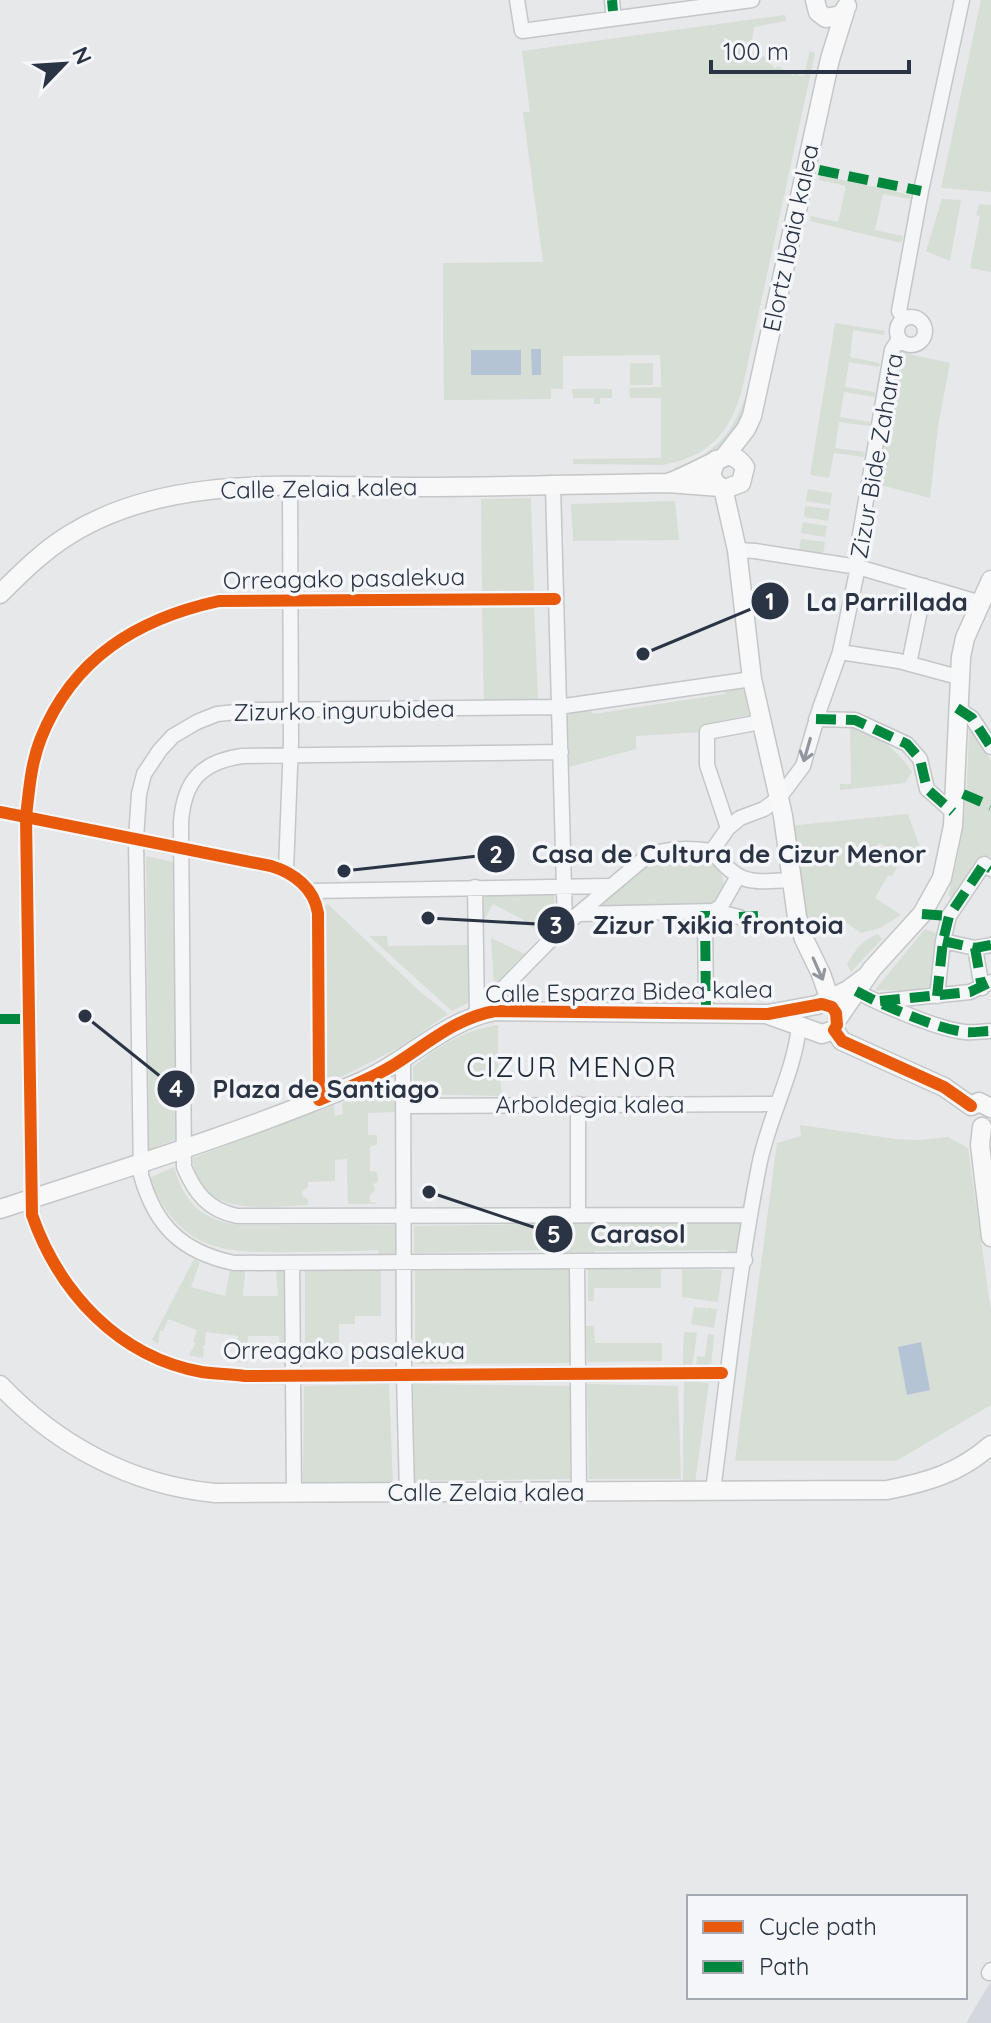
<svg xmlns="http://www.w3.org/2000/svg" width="991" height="2023" viewBox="0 0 991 2023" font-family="Quicksand,sans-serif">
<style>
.built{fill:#d4d7dd}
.green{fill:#d6ded6}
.water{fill:#b4c4d5}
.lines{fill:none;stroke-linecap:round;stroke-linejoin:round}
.street-casing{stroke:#c4c6c8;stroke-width:17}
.secondary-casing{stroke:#c4c6c8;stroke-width:21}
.street{stroke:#f5f6f7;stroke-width:14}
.secondary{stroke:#f8f8f8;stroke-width:18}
.quiet{stroke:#00873e;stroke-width:10;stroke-dasharray:20 10;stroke-linecap:butt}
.cycleway-casing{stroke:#f4f6f9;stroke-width:17}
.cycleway{stroke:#e8590c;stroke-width:12}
.oneway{stroke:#90959e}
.oneway2{stroke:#92969e}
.labels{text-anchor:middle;stroke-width:7;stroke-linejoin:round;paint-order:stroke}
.street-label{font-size:24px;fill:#2b3445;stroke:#f4f6f9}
.quarter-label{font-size:28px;letter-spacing:2px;fill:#1d2536;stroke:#f4f6f9}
.leader{fill:none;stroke:#2b3445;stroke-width:3}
.callout-dot{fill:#2b3445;stroke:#f4f6f9;stroke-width:3}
.mark-label{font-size:24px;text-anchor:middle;font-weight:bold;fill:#fff}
.callout-label{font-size:26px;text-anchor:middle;font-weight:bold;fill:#2b3445;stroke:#f4f6f9;stroke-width:7;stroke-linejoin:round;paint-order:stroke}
</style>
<rect width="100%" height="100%" fill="#e6e8ea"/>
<!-- built -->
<path class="built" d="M991,1981V2023H966Z"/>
<!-- green -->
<path class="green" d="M981,0H991V192L941,188Z
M785,15L786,21L754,27L751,49L756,59L764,56L775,69L778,66L793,76L794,73L804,76L810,51L815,53L743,385C732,431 710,457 662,465L573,464V459L661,458V398H630L629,388L661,387L660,355L563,356V389H551V399L444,400L443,263L543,262L523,112H530L522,51Z
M820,175L911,195L910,199L883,194L875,230L903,236L901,243L810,221L811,216L838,222L846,186L819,180Z
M942,199L961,200L950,261L926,251Z
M979,204L991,205V272L970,268L980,216L976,215Z
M835,323L885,331L884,335L853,330L850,357L880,363L879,367L849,362L845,387L875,392V397L844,392L840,417L870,422V426L839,422L835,448L865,452L864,457L834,453L829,478L810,475Z
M899,352L950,363L938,426L930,498L877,484Z
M630,363H653V385H630Z
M572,389H612V398H600V404H594V398H573Z
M744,400L748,401C729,449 719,453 674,476V468C712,454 730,439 744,400Z
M808,489L832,493L830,505L806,501Z
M531,498L534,592L482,593L481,499Z
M675,501L679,540L573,541L571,504Z
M805,506L830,509L828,521L804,517Z
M803,522L827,526L825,537L801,533Z
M801,539L825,542L823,554L799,550Z
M534,605L538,699L484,700L482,606Z
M743,685L749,715L704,725L702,732L636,736V749L569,767V741L565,740L564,715L572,710L590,708L593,714L725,694V687Z
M969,721L991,761V856L984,859L956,897L952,898L948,895C966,838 968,780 969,721Z
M850,724C876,736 896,747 912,772L905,783L840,790V784H851Z
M908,814L919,845L910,862L879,843L874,852L898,866L892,876L888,875L875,898L901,915L880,928L861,933L844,921L837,931L810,935L788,826Z
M696,854C721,866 736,884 710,906L597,910L595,906L658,857Z
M146,856L173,862L176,1139L149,1150L143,1140L149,1138Z
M554,894L555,925L543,936L522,919L493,904L484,920V895Z
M328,904L418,990L448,1014L400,1047L335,1080L327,1077L325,906Z
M925,929L939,934L931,991L875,990Z
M878,934L882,939L851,972L847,964C856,949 862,940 878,934Z
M369,936H387L388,946L469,945L468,1003L452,1011Z
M491,938L525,954L494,985Z
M498,1025V1064L502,1096L414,1094L413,1067C440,1046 463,1030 498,1025Z
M389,1083L395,1091V1112L368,1113V1135H377V1145L370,1146V1171L377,1172L378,1182L373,1184L375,1190L370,1195V1202L378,1204H348L347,1159L335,1160V1181L308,1182V1187L302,1191V1196L308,1199V1205C267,1207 195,1218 193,1158L334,1105L335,1116L343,1114L342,1103Z
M800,1125L896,1139L919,1140L948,1137L968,1148L991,1311V1405L896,1461H735L777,1143L801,1136Z
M174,1167C184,1203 202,1220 239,1225H397L399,1256L379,1255L378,1250C351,1252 323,1251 297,1252C224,1253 181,1253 149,1178Z
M744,1222L739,1255H727V1250L595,1251L594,1255L565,1254L564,1250L414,1253V1226L594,1223L595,1236L597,1223Z
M194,1259L200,1262L191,1287L225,1296L230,1270H245L243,1296H278L276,1270L285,1271L286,1363L280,1362L282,1349H280L279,1336H248L247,1349H245L248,1352L247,1363L235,1362L239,1349L237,1348L238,1336L206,1332L205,1345L202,1347L204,1348L203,1358L189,1355L196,1343L193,1342L197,1330L168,1319L163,1331H160L158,1344L152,1340Z
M305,1269H381V1316H355V1324H339V1354H305Z
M570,1269V1363L415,1364V1271Z
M588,1269H661V1288H594V1301H588Z
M682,1269L722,1270L718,1302L682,1297Z
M694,1307L706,1308L705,1317L707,1308L717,1309L714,1328L691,1324Z
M586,1326H594L595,1343H662V1361L587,1362Z
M684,1332L697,1333L692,1367L683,1368Z
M708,1334L714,1335L711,1368H696L697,1356L705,1357Z
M684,1381L709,1383L695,1483L683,1481Z
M389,1384L393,1484L303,1482L304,1386Z
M413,1384L570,1386V1479L415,1481Z
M587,1384L678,1386L681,1479H589Z"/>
<!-- water -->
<path class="water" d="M531,349H541V375H532Z
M471,350H521V375H471Z
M921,1342L930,1390L907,1395L898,1347Z"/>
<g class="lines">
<!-- street casing -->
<g class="street-casing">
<path id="street" d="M517,0L522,31L752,0
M612,0L613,11
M897 331a14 14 0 1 1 28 0a14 14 0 1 1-28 0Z
M904,319L899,311L921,191L962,0
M553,486L565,925
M737,550L755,551L858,567L981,603
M555,599L219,601C137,619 73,658 41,738C31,763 29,790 26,817L32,1215C59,1292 118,1357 202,1372C216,1374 231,1374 245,1376L722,1373
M840,652L899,661L958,677
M909,664L925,586
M957,708L972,718L991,747
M816,719L855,720L907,744L920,759L927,789L953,812
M561,752L242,756C201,762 184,781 181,822L184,1167C195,1193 208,1210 237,1216L750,1215
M0,812L271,866C294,873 314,888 318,913L319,1100
M728,828L707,765V732L761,722
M712,851L728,828L740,818L764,809L779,798L803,766L820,708L840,652L858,567L857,552L892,350L899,339
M712,851C741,886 749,882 793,880
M286,870L291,742L290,487
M475,887L477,1015
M310,891L609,886
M705,911L706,1013
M714,911L739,917
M579,914L714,911L721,906L737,878
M943,941L975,948L991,945
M975,948L982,988
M856,991C882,1005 937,1029 965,1032C973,1033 983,1031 991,1031
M937,996L943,941L949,916L984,864L991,869
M881,1001L970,992L991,982
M477,1015L565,925L646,857C666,847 690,848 712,851
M403,1059L404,1375L407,1493
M578,1104V1215
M404,1106L776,1104
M745,1260L234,1263C182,1252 155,1226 141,1175L136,839L139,794L144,774L160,750L173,736L197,722L217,714L255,710L558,707L752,679
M577,1262L579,1493
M292,1263L294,1493
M713,1491C727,1383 738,1273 759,1166C768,1118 794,1074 799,1026
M989,1973L991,1970"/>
</g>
<!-- secondary casing -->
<g class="secondary-casing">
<path id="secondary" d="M815,0L818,12L826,18L841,15L847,6
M725,456L746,429L752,416L830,59L845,11
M670,482C682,479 724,455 730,456C737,457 741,462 745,467L741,483L725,489L716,484L711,475L716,460
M723,488L737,550L752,679L783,816L797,917L804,939L821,974L830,1000
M0,594C21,573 43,551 69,535C171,471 304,488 419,487C502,487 585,484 668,483L720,487
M769,1015L822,1034L834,1030
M838,1018L872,969L922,914L942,878L953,826L961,657L965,638L991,580
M834,1030L842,1041L944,1087L971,1106
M971,1106L979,1102L991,1108
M982,1127L980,1145L991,1237
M0,1209C119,1170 241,1133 356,1084C405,1064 443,1021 495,1011L768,1014L817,1005L848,990L867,976
M0,1385C57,1445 131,1485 215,1493L887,1490C928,1482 959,1473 991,1445"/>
</g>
<!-- street -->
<use href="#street" class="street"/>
<!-- secondary -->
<use href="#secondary" class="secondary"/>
<!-- quiet -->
<path class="quiet" d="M612,0L613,11
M819,170L921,191
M957,708L972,718L991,747
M816,719L855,720L907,744L920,759L927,789L953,812
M963,794L991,806
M705,911L706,1013
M922,914L949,916
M739,917L758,916
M943,941L975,948L991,945
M975,948L982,988
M856,991C882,1005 937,1029 965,1032C973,1033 983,1031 991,1031
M937,996L943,941L949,916L984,864L991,869
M880,1001L970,992L991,982
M0,1019H28"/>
<!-- cycleway casing -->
<g class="cycleway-casing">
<path id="cycleway" d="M555,599L219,601C137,619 73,658 41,738C31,763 29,790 26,817L32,1215C59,1292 118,1357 202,1372C216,1374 231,1374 245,1376L722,1373
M0,812L271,866C294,873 314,888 318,913L319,1100C344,1089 369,1080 392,1066C426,1045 455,1018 495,1011L768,1014L822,1004L832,1007L836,1013L837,1025L834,1030
M834,1030L842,1041L944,1087L971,1106"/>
</g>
<!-- cycleway -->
<use href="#cycleway" class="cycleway"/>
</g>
<!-- one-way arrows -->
<defs><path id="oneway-shaft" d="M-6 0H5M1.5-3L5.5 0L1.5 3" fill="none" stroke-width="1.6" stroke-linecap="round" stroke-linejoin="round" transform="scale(2)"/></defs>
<use class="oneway" href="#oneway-shaft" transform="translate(807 750) rotate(106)"/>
<use class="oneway2" href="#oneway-shaft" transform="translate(818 969) rotate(66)"/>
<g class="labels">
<!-- street labels -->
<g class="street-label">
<text transform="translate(791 238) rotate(-78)" y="8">Elortz Ibaia kalea</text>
<text transform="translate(877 456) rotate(-80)" y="8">Zizur Bide Zaharra</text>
<text transform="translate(319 489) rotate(-1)" y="8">Calle Zelaia kalea</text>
<text transform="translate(344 579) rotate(-1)" y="8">Orreagako pasalekua</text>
<text transform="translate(344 711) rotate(-1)" y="8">Zizurko ingurubidea</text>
<text transform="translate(629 992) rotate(-1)" y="8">Calle Esparza Bidea kalea</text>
<text x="590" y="1113">Arboldegia kalea</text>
<text x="344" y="1359">Orreagako pasalekua</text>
<text x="486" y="1501">Calle Zelaia kalea</text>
</g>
<!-- quarter labels -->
<g class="quarter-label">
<text x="572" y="1077">CIZUR MENOR</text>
</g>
</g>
<!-- callouts -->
<path class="leader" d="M643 654L770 601M344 871L496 854M428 918L556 925M85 1016L176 1089M429 1192L554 1234"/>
<g class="callout-dot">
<circle cx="643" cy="654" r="8"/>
<circle cx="344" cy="871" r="8"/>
<circle cx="428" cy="918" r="8"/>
<circle cx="85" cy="1016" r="8"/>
<circle cx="429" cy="1192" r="8"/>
<circle cx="770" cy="601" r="20"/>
<circle cx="496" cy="854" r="20"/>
<circle cx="556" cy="925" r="20"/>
<circle cx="176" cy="1089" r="20"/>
<circle cx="554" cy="1234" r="20"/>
</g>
<g class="mark-label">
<text x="770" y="610">1</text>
<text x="496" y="863">2</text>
<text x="556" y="934">3</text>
<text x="176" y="1097">4</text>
<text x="554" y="1243">5</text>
</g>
<g class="callout-label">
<text x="887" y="611">La Parrillada</text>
<text x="729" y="863">Casa de Cultura de Cizur Menor</text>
<text x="718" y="934">Zizur Txikia frontoia</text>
<text x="326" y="1098">Plaza de Santiago</text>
<text x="638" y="1243">Carasol</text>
</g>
<!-- legend -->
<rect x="687" y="1895" width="280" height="104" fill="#f4f6f9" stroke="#a4a8b1" stroke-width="2"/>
<rect x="703" y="1921" width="40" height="12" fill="#e8590c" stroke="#a4a8b1" stroke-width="2"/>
<text x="759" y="1935" font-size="24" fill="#2b3445">Cycle path</text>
<rect x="703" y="1961" width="40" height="12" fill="#00873e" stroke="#a4a8b1" stroke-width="2"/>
<text x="759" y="1975" font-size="24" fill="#2b3445">Path</text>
<!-- north arrow -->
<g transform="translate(64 64) rotate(65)" stroke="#f4f6f9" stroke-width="6" paint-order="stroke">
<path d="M0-6L14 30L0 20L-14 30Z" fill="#2b3445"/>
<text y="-12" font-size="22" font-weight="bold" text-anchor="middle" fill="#2b3445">N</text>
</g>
<!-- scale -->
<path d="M711 60v12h198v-12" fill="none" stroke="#2b3445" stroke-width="4"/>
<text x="723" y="60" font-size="24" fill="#2b3445" stroke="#f4f6f9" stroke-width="6" paint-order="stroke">100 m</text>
</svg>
